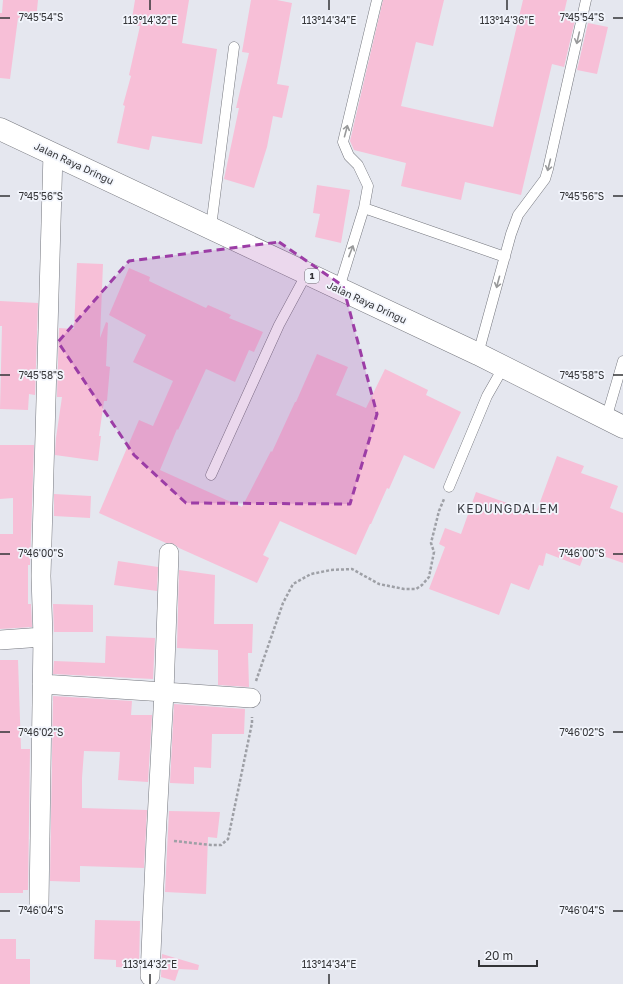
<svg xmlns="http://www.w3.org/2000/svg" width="623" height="984" viewBox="0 0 623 984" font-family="'Golos Text',sans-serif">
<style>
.building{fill:#f7bfd7}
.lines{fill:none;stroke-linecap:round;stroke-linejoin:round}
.service-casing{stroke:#75777e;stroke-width:11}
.minor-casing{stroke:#75777e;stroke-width:20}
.trunk-casing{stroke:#75777e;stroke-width:23}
.path{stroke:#9ea0a6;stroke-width:2.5;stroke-dasharray:3 2;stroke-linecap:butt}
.service{stroke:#fff;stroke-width:10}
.minor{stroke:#fff;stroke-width:19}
.trunk{stroke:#fff;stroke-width:22}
.oneway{stroke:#999a9b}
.marked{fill:#9c3da6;fill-opacity:0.2;stroke:#9c3da6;stroke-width:3;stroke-dasharray:8 5;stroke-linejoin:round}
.ticks{fill:none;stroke:#333437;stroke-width:1.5}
.labels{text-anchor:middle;stroke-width:3.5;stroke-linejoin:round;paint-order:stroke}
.shield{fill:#f2f5fc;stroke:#6c6e72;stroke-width:1}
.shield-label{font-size:9px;font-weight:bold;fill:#333437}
.street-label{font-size:10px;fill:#333437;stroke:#f2f5fc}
.quarter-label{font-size:12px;letter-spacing:1px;fill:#393b41;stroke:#f2f5fc}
.ticks-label{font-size:10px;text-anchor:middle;fill:#333437;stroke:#f2f5fc;stroke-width:3.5;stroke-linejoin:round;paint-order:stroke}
</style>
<rect width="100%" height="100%" fill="#e5e7ef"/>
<!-- building -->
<path class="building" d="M3,0H38L36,20L18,18L10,79L0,78V13H2Z
M135,0H189L182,43L217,49L202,144L152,136L149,150L117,143L125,106L123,105L131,76L129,75L140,26L131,25Z
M251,0H277L292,3L277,84L289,86L282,118L273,116L267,147L254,188L224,179L239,108H236L249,53L242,52Z
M383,0H444L433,46L416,42L401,106L493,127L523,0H567L563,17L575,20L564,67L552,64L521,195L465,182L461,200L401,186L406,163L354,150L350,141Z
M588,23L608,27L597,74L577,70Z
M317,185L350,190L341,243L315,237L320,214L313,213Z
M77,263L103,264L100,338L106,322L108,323L106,366L110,367L107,401H104L99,436H101L98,461L55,455L56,438L62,397H57L59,328L74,329Z
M129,268L150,277L149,281L206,308L208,305L231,315L229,318L263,332L254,352L249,350L235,382L206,369L178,430L177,429L160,470L242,507L271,451L272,452L295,402H296L317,354L348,367L336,395L366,408L385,369L428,390L426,395L461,412L434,469L404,455L389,489L387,488L371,524H370L356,555L280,521L263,555L269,558L257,583L179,548L174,544L166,543L99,513L139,420L153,426L173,381L133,362L146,335L109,315Z
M0,301L38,303L35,395L29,394L28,410L0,409L2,326H0Z
M0,445H34L30,565H28V604H31L32,627L0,629V534H13V498L0,499Z
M557,456L584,466L581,473L618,486L610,508L623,513V563L586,550L580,566L546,553L543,566L539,565L529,590L511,583L499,615L429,589L445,547L439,544L445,528L461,534L476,492L536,513Z
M54,494L91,496L90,518L54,516Z
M118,561L158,567L157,591L114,585Z
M179,570L215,575L214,624H253L252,653H248L249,687L218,685V650L177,648Z
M53,604L93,605V632H54Z
M106,636L155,638L153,679L53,674L54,661L105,663Z
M0,660H18L21,749H30L28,890H23V893H0Z
M53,696L132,701L131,715H152L148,782L118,780L120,752L84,751L82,778V808L147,810L144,868L80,866V882L50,881Z
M174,704L245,709L244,734H212L211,768L194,767V784L170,783Z
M169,811L220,812L217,838L208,837L206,894L165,892Z
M95,920L140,921L139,968L116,967V960L94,959Z
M0,939H16V959H30V984H0Z
M162,954L199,965L198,970L179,969L175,981L161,977Z"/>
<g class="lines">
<!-- service casing -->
<g class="service-casing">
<path id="service" d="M364,208L505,257
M211,227L234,47
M339,288L364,208L368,186L358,165L349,156L343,142L377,0
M478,354L511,234L518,215L545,179L548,169L586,0
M606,419L623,361
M211,475L279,325L307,273
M449,487L487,396L503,368"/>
</g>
<!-- minor casing -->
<g class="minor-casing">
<path id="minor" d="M0,640L43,637L41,576L53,153
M42,684L164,692L169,553
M39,904L43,637
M150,976L156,839L164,692L251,698"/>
</g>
<!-- trunk casing -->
<g class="trunk-casing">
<path id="trunk" d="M0,129L478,354L623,427"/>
</g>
<!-- path -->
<path class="path" d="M256,681L283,603L293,584L311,574L331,570L352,569L379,584L404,589H416L422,585L429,577L434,552L431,543L439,511L444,499
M174,841L211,845H221L228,839L252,723V717"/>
<!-- service -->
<use href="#service" class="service"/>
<!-- minor -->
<use href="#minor" class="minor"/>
<!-- trunk -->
<use href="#trunk" class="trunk"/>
</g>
<!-- one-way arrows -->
<defs><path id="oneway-shaft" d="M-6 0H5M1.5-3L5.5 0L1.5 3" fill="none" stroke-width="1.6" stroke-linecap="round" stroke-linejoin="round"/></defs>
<g class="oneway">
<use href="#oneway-shaft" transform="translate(578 38) rotate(103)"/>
<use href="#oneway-shaft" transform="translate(346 131) rotate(-75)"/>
<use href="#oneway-shaft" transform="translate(549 165) rotate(104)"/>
<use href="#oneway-shaft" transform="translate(351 251) rotate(-69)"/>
<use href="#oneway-shaft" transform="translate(498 282) rotate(105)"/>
</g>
<!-- marked area -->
<path class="marked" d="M279,242L343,286L377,414L350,504L186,503L134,455L58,342L129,261Z"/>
<!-- ticks -->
<path class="ticks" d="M150,0V10M329,0V10M507,0V10M0,18H10M613,18H623M0,196H10M613,196H623M0,375H10M613,375H623M0,554H10M613,554H623M0,732H10M613,732H623M0,911H10M613,911H623M150,974V984M329,974V984"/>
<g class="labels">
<!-- shield labels -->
<rect class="shield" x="305" y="269" width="14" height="14" rx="3"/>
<g class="shield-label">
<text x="312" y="279">1</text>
</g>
<!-- street labels -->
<g class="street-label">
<text transform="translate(74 163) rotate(25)" y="4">Jalan Raya Dringu</text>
<text transform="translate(367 302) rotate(25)" y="4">Jalan Raya Dringu</text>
</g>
<!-- quarter labels -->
<g class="quarter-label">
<text x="508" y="513">KEDUNGDALEM</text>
</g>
</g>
<g class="ticks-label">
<text x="41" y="21">7°45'54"S</text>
<text x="582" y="21">7°45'54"S</text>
<text x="150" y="24">113°14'32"E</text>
<text x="329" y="24">113°14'34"E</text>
<text x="507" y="24">113°14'36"E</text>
<text x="41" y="200">7°45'56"S</text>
<text x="582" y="200">7°45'56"S</text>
<text x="41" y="379">7°45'58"S</text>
<text x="582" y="379">7°45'58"S</text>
<text x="41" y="557">7°46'00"S</text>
<text x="582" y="557">7°46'00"S</text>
<text x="41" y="736">7°46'02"S</text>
<text x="582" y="736">7°46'02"S</text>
<text x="41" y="914">7°46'04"S</text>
<text x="582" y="914">7°46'04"S</text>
<text x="150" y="968">113°14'32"E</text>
<text x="329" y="968">113°14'34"E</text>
</g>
<!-- scale -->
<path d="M479 960v6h58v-6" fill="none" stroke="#333437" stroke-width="2"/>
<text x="485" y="960" font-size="12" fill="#333437" stroke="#f2f5fc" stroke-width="3" paint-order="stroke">20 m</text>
</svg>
